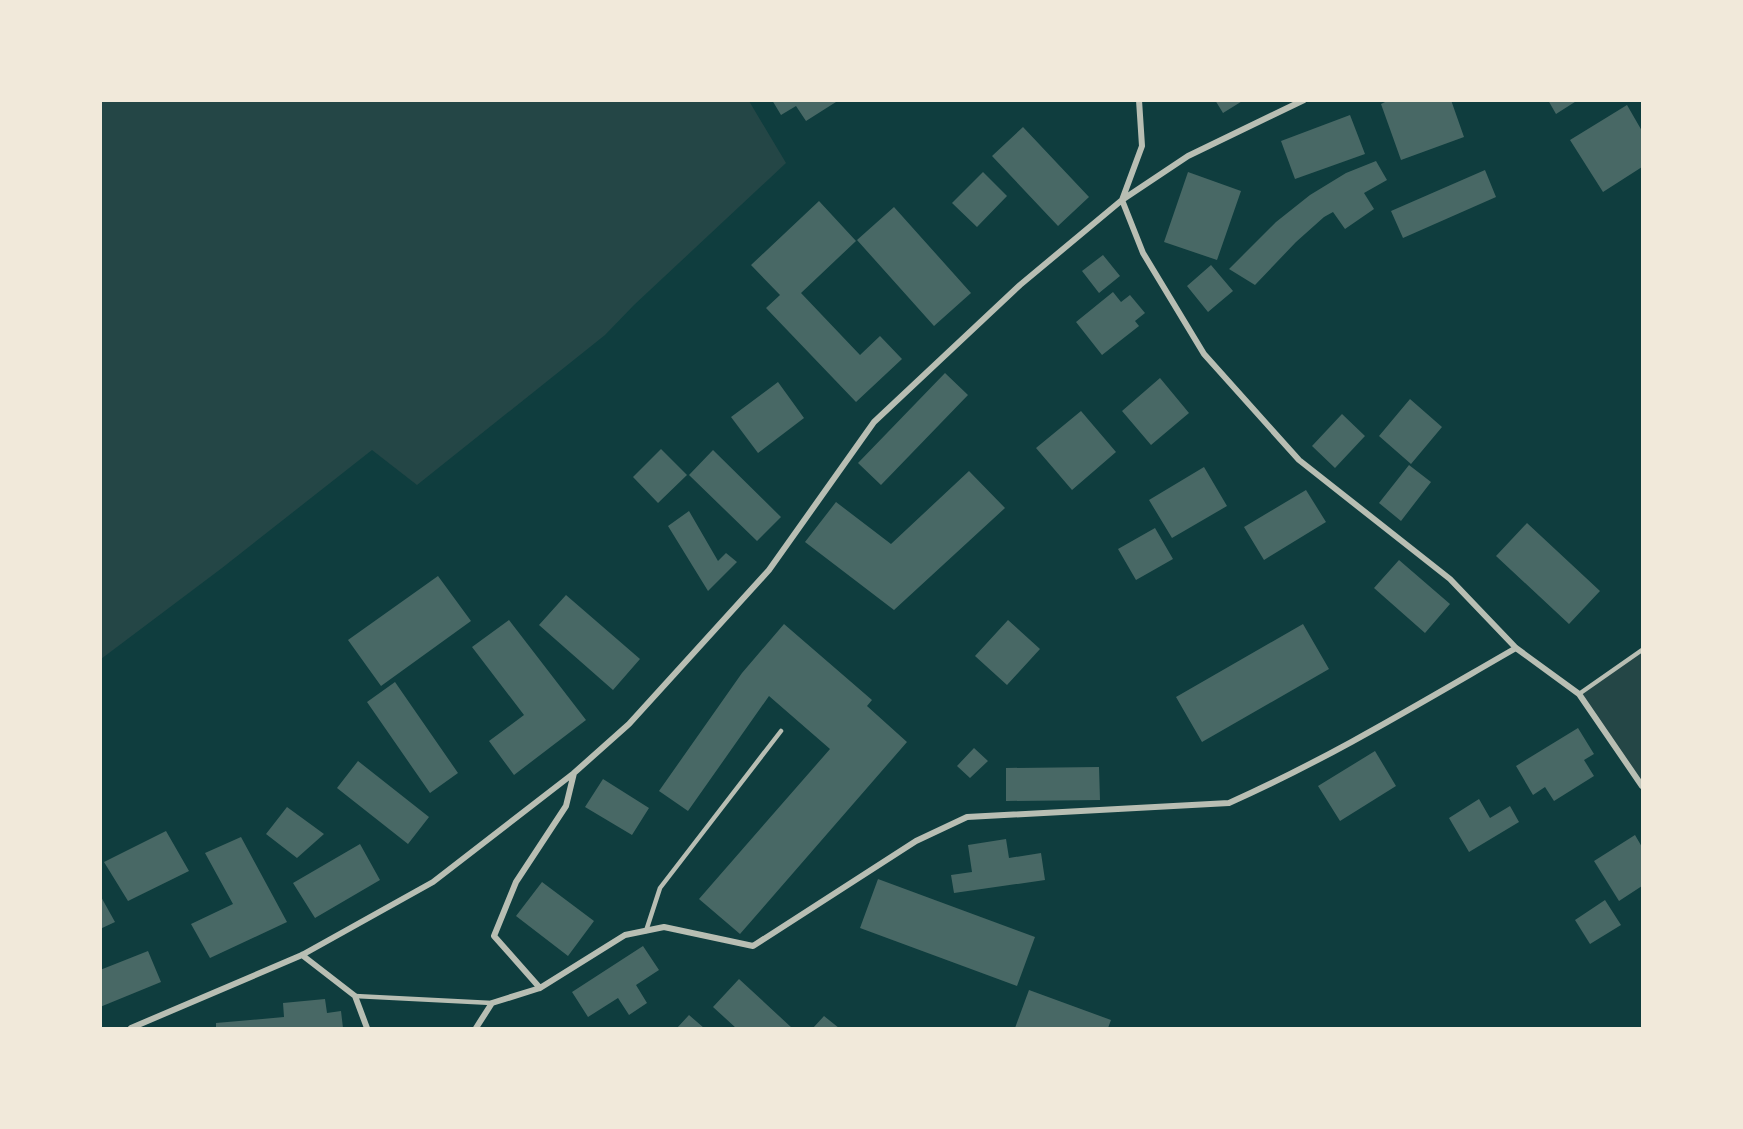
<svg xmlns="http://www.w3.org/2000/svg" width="1743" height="1129" viewBox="0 0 1743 1129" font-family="'Fira Sans Condensed',sans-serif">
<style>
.green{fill:#244646}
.building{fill:#486865}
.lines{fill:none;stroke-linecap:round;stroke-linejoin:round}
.service{stroke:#b8beb3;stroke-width:4.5}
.minor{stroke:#b8beb3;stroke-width:6}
</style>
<rect width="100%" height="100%" fill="#0f3d3e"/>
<!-- green -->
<path class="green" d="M101,100L749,101L786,163L634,305L605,335L417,485L372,450L222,568L101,659Z
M1642,650V786L1579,694Z"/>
<!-- building -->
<path class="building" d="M772,100H835L836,102L806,121L796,106L781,115Z
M1215,100H1244L1223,113Z
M1389,100H1451L1464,137L1401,160L1381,104Z
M1548,100H1578L1556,114Z
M1627,105L1642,131V167L1603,192L1570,140Z
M1350,115L1365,154L1295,179L1281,141Z
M1023,127L1089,197L1058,226L992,156Z
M1376,161L1387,180L1364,193L1374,209L1345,229L1333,212L1324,217L1296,242L1255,285L1229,269L1276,222L1310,195L1346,173Z
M1485,170L1496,197L1403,238L1391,211Z
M983,172L1007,196L977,227L952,203Z
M1188,172L1241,191L1217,260L1164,242Z
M819,201L856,241L801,293L860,355L880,336L902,359L856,402L766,308L780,295L751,265Z
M894,207L971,293L934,326L857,240Z
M1103,255L1120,276L1099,293L1082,271Z
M1211,265L1233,291L1208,312L1187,286Z
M1113,292L1121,302L1130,295L1145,313L1135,321L1139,326L1102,355L1076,322Z
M945,373L968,395L881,485L858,463Z
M1160,378L1189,413L1151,445L1122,411Z
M778,382L804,418L758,453L731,417Z
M1410,399L1442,427L1411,464L1379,436Z
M1081,411L1116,452L1072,490L1036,448Z
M1342,414L1365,436L1335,468L1312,446Z
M661,449L687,475L658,503L633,477Z
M713,450L781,517L757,541L689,475Z
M1409,465L1431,482L1401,521L1379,503Z
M1204,467L1227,506L1172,538L1149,500Z
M969,471L1005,508L894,610L805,542L836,502L891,544Z
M1306,490L1326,522L1264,560L1244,527Z
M689,511L718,561L726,553L737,562L708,591L668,526Z
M1527,523L1600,591L1569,624L1496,556Z
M1155,528L1173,559L1136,580L1118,549Z
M1399,560L1450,604L1425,633L1374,588Z
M438,576L471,621L381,686L348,640Z
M566,595L640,659L613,690L539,625Z
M509,620L586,720L514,775L489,741L524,715L472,647Z
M1008,620L1040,649L1007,685L975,656Z
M784,624L872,700L867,706L907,742L740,934L699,899L830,749L769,696L688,811L659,791L742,673Z
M1303,624L1329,669L1202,742L1176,697Z
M395,682L458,773L430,793L367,702Z
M1578,728L1594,754L1584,760L1594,776L1554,801L1545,787L1533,795L1516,766Z
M974,748L988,761L970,778L957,766Z
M1375,751L1396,786L1340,821L1318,786Z
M358,761L429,817L408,844L337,788Z
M1099,767L1100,800L1006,801V768Z
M603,779L649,808L632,835L585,807Z
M1479,799L1490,818L1510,806L1519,822L1469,852L1449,818Z
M287,807L324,834L297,858L266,834Z
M166,831L189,871L128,901L104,862Z
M1635,835L1642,847V886L1619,901L1594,861Z
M241,837L287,922L210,958L191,924L233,904L205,853Z
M1006,839L1009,858L1041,853L1045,880L954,893L951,875L972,872L968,845Z
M360,844L380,880L315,918L293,883Z
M878,879L1035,937L1017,986L860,928Z
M542,882L594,921L568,956L516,916Z
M100,895L115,922L100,929Z
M1605,900L1621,925L1590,944L1575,920Z
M643,946L659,970L636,985L647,1003L629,1015L618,998L588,1017L572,992Z
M148,951L161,982L100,1007V970Z
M739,979L792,1028H736L713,1007Z
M1029,990L1111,1020L1108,1028H1015Z
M325,999L327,1013L341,1011L343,1028H216V1023L284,1017L283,1003Z
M689,1015L704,1028H677Z
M824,1016L839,1028H813Z"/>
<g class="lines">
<!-- service -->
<path class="service" d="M1579,694L1642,650
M646,931L660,888L781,731
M355,996L492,1003"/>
<!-- minor -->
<path class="minor" d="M1122,200L1143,253L1204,354L1299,460L1450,579L1516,648L1579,694L1642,786
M1122,200L1142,146L1139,100
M302,955L355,996L367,1028
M540,988L494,936L516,882L566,806L574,773
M131,1028L302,955L433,882L574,773L629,724L769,570L874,422L1020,285L1122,200L1188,156L1304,100
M476,1028L492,1003L540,988L625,935L664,927L753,946L916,841L967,817L1229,803C1328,759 1422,702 1516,648"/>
</g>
<!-- border -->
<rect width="1743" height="1129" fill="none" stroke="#f1e9da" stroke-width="204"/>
</svg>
